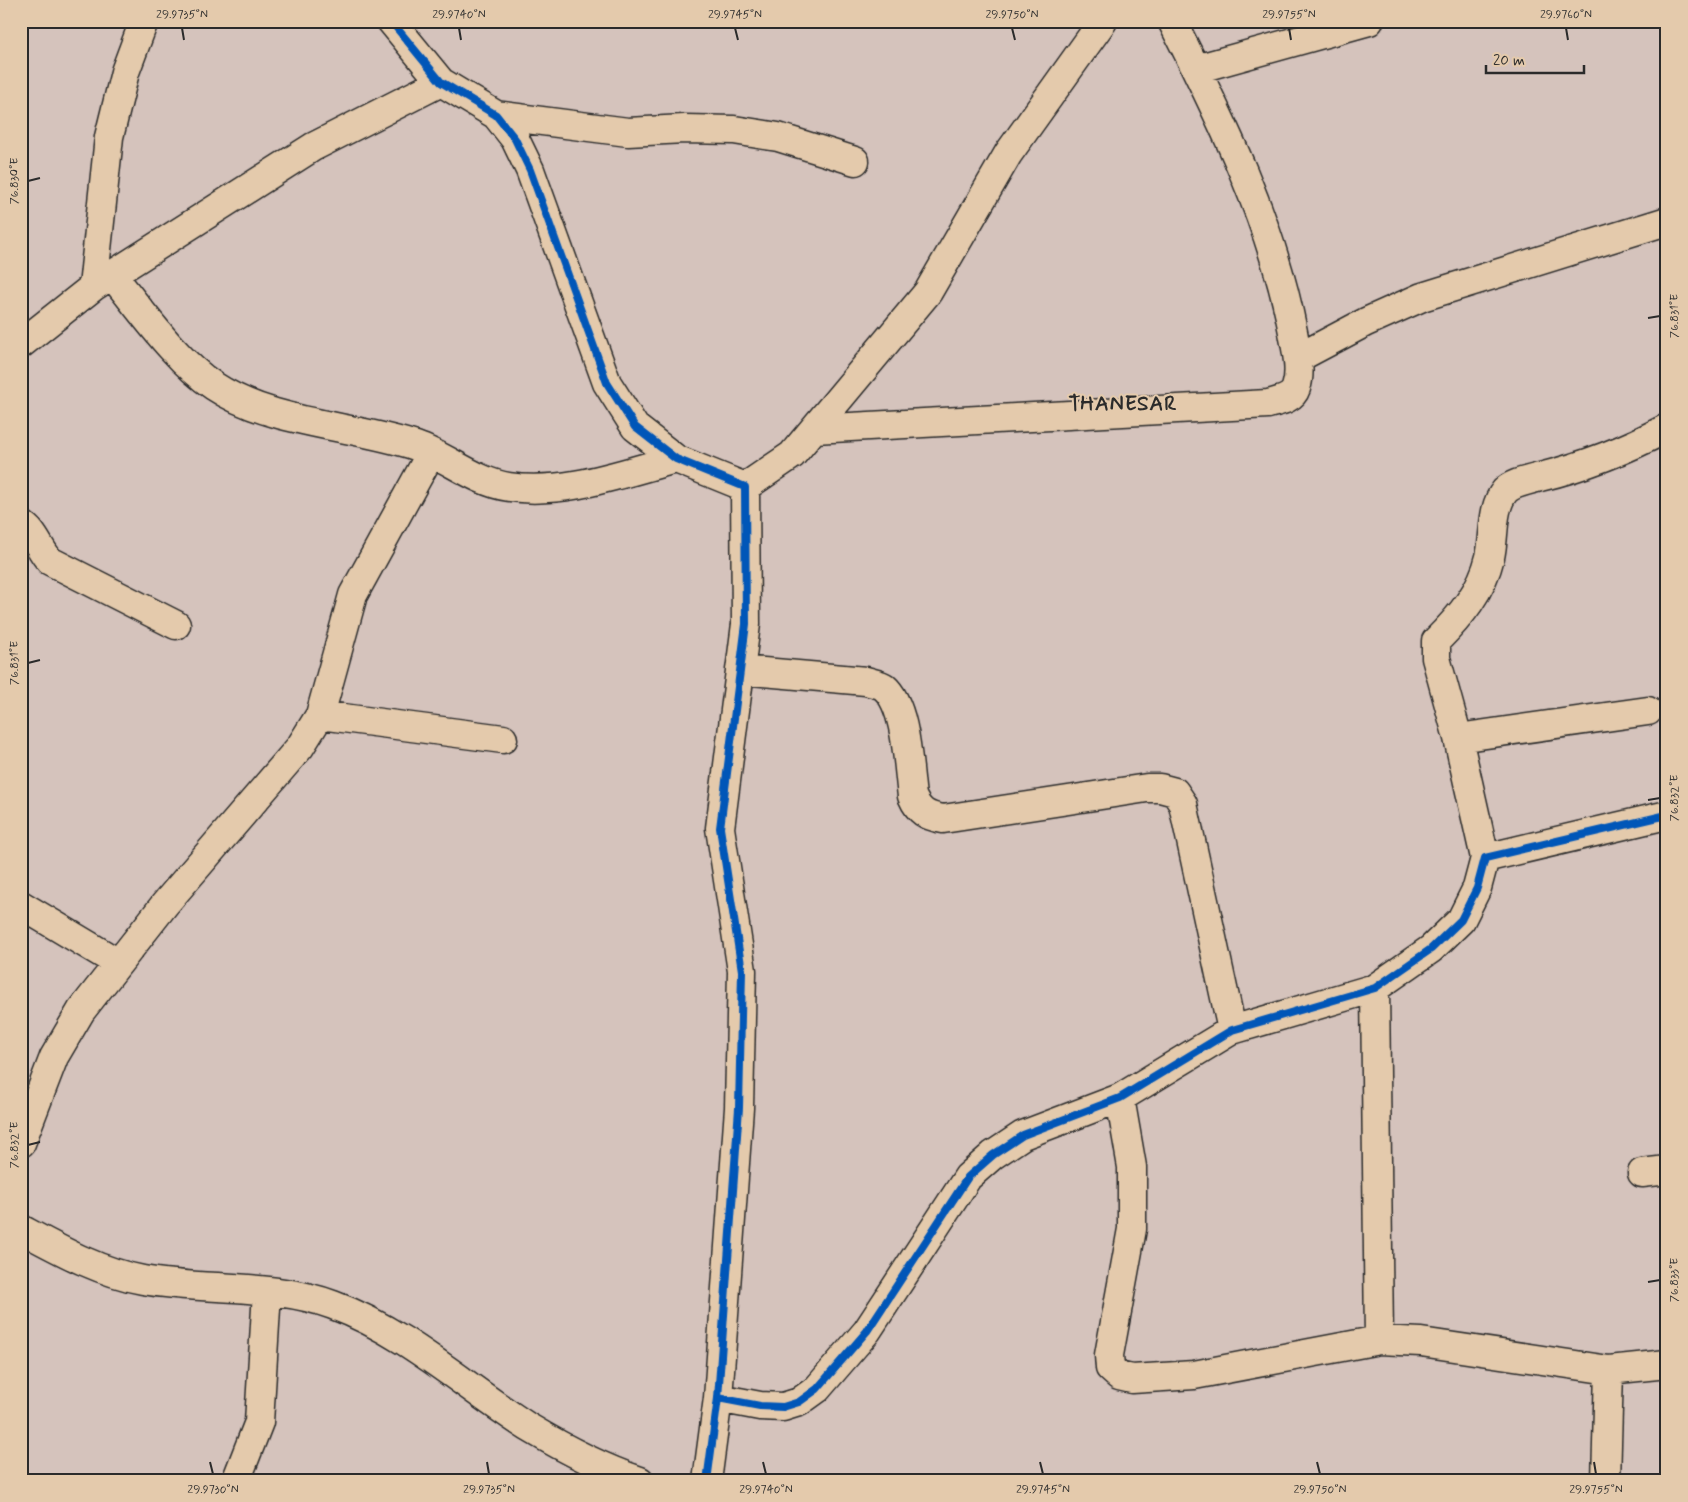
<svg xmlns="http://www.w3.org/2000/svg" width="1688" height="1502" viewBox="0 0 1688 1502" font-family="Mynerve,sans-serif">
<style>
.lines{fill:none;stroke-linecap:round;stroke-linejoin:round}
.minor-casing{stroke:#2b2b2b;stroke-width:31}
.minor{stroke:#e4caac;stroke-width:28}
.cycleway-casing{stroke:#e4caac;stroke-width:11}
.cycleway{stroke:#0057b8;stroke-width:8}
.ticks{fill:none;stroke:#2b2b2b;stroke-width:2}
.labels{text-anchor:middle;stroke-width:4;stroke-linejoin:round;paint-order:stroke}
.district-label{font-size:21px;font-weight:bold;letter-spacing:1px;fill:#2b2b2b;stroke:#e4caac}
.neatline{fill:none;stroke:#2b2b2b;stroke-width:2}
.ticks-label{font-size:12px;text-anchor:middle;fill:#2b2b2b}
</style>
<rect width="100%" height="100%" fill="#d5c3bc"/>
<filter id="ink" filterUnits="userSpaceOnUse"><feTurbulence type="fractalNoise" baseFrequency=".02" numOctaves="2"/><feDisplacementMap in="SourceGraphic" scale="10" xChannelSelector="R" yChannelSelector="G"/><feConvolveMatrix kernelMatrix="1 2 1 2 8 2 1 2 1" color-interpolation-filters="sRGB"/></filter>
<g filter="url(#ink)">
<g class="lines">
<!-- minor casing -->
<g class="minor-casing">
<path id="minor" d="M391,21L441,82L496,115L515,139L530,170L607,383L635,427L676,459L745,487L746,624L720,828L742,971L739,1108L718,1398L707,1481
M1196,69L1369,21
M496,115L628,132L684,129L734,130L778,137L855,161
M112,275C142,311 175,360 214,386C271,424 353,425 416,446C448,457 475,482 509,487C566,495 622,473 676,459
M93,287L109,137L125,72L144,21
M21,344L93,287L313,147L441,82
M1298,358L1366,322L1422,297L1667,221
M814,429L1268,404C1278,401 1292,400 1296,388C1302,371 1296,349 1293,332C1272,222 1222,120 1172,21
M745,487L792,455L928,292L1008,154L1103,21
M21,524C35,532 39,549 50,561L176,625
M740,670L866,681C872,683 880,684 884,687C907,706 908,768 912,796C919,812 926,816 943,819L1147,788H1160L1175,792L1183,804L1232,1030
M320,715L503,739
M1458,738L1648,711
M1485,858L1458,738L1436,658V641C1460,617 1482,591 1490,557C1495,536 1491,508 1505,491C1512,483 1530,480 1540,477C1585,466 1626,450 1667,428
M21,905L118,963
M1375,988L1379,1340
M1120,1098L1132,1167V1229L1109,1355L1110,1368L1119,1376L1132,1379L1194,1375L1379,1340L1421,1342L1609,1370L1667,1364
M21,1143L54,1057L81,1011L165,904L300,747L320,715L353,595L431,453
M1642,1173L1667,1170
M21,1229C60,1250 99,1272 143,1280C204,1291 275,1283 333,1305C406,1332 464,1386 528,1427C563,1448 601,1468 640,1481
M718,1398L760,1406L783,1407L799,1402L817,1389L867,1331L968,1177L993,1155L1023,1135L1120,1098L1232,1030L1375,988L1431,949L1461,920L1477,888L1485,858L1667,815
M236,1481L259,1422L267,1292
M1606,1481L1609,1370"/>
</g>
<!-- minor -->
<use href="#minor" class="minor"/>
<!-- cycleway casing -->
<g class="cycleway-casing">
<path id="cycleway" d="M391,21L441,82L496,115L515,139L530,170L607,383L635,427L676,459L745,487L746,624L720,828L742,971L739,1108L718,1398L707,1481
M718,1398L760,1406L783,1407L799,1402L817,1389L867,1331L968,1177L993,1155L1023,1135L1120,1098L1232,1030L1375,988L1431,949L1461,920L1477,888L1485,858L1667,815"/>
</g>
<!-- cycleway -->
<use href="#cycleway" class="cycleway"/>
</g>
</g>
<!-- ticks -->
<path class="ticks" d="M182,28L184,40M459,28L461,40M735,28L738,40M1012,28L1015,40M1289,28L1291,40M1566,28L1568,40M28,181L40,178M1648,318L1660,316M28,663L40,660M1648,800L1660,798M28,1145L40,1142M1648,1282L1660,1280M210,1462L213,1474M487,1462L489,1474M763,1462L766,1474M1040,1462L1043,1474M1317,1462L1320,1474M1594,1462L1596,1474"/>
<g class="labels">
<!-- district labels -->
<g class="district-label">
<text x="1123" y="410">THANESAR</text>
</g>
</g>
<!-- margin -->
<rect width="1688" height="1502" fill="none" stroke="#e4caac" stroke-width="55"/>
<!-- scale -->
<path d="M1486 65v8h98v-8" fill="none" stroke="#2b2b2b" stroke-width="2.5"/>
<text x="1493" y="65" font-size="15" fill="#2b2b2b" stroke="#e4caac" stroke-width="4" paint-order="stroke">20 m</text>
<rect x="28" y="28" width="1632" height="1446" class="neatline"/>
<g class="ticks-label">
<text x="182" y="18">29.9735°N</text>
<text x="459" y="18">29.9740°N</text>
<text x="735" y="18">29.9745°N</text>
<text x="1012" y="18">29.9750°N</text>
<text x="1289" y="18">29.9755°N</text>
<text x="1566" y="18">29.9760°N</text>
<text transform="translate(14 181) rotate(-90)" y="4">76.830°E</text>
<text transform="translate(1674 316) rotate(-90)" y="4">76.831°E</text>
<text transform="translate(14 663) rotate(-90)" y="4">76.831°E</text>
<text transform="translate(1674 798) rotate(-90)" y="4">76.832°E</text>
<text transform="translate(14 1145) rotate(-90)" y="4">76.832°E</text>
<text transform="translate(1674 1280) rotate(-90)" y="4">76.833°E</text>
<text x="213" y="1493">29.9730°N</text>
<text x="489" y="1493">29.9735°N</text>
<text x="766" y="1493">29.9740°N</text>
<text x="1043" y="1493">29.9745°N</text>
<text x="1320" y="1493">29.9750°N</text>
<text x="1596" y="1493">29.9755°N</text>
</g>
</svg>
